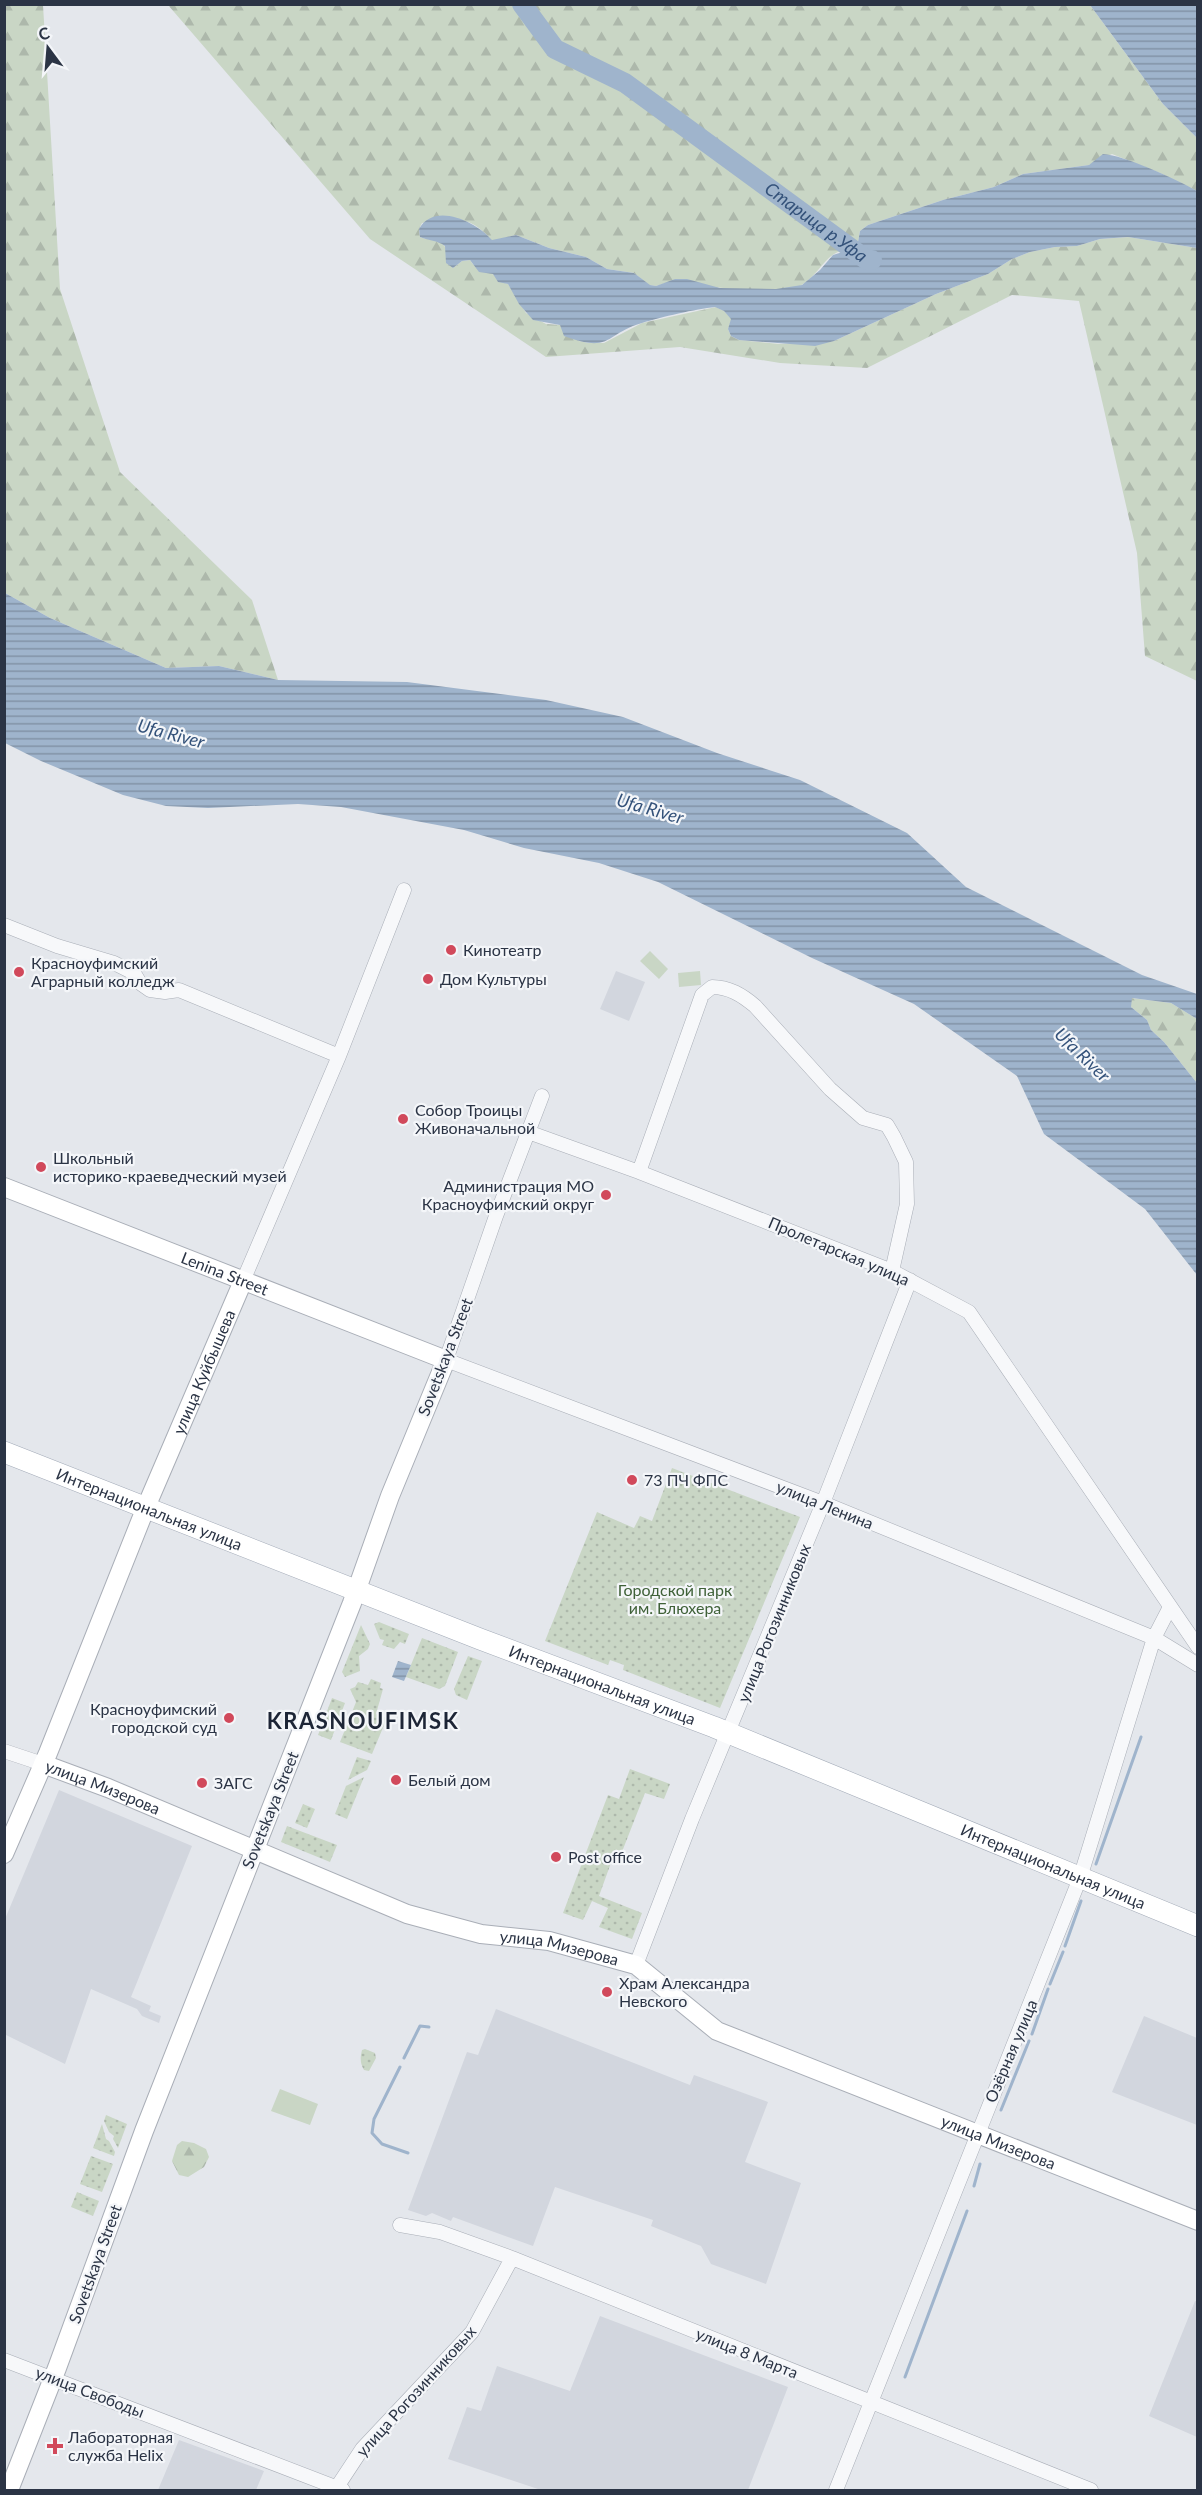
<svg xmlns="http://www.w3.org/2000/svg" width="1202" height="2495" viewBox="0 0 1202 2495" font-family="Lato,sans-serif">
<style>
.built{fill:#d2d6de}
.grass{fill:url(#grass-dots)}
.forest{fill:url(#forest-firs)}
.garden{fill:#c9d6c5}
.water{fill:url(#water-rules)}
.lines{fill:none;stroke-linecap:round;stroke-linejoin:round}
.stream{stroke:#9fb4cc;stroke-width:3}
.river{stroke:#9fb4cc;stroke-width:20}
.minor-casing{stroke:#a9aeb7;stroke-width:15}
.secondary-casing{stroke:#a9aeb7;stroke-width:20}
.primary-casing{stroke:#a3abb8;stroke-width:22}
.minor{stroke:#f7f8fa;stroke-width:14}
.secondary{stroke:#fff;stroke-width:18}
.primary{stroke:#fff;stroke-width:21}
.poi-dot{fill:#d1495b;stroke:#f4f6f9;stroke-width:2}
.labels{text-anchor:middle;stroke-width:4.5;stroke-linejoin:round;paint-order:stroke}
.poi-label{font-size:16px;fill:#2b3445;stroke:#f4f6f9;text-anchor:start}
.street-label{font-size:16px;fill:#2b3445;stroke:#f4f6f9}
.park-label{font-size:16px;fill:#3f6138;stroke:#f4f6f9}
.water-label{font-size:18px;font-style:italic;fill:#34527a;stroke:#f4f6f9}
.district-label{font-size:22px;font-weight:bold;letter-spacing:1.5px;fill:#1d2536;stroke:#f4f6f9}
</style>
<defs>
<pattern id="grass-dots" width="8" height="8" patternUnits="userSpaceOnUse" patternTransform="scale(1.5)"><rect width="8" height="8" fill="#c9d6c5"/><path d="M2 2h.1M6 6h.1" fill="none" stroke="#adb8ab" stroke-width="1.8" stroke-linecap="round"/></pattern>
<pattern id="forest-firs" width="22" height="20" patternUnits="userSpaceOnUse" patternTransform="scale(1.5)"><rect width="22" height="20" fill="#c9d6c5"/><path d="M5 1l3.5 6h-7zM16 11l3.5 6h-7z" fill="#adb8ab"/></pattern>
<pattern id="water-rules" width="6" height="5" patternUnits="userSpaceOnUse" patternTransform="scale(1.5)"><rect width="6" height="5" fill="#9fb4cc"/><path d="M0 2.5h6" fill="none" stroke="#8293a7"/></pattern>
</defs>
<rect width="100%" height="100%" fill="#e4e7ec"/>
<!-- built -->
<path class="built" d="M616,971L645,982L629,1021L600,1009Z
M59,1790L192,1846L131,1997L151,2006L149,2011L161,2016L159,2023L142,2016L137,2009L91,1989L65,2064L4,2034L5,1919Z
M496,2009L690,2085L694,2075L768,2102L745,2162L801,2183L766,2284L711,2264L701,2246L651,2226L653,2220L555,2187L533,2246L453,2217L451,2221L432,2213L426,2216L408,2210L467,2052L478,2055Z
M1144,2016L1197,2038V2125L1112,2092Z
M1195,2301L1198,2302L1197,2437L1149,2416Z
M600,2316L788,2387L748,2490H541L448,2459L467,2407L481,2411L497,2366L570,2391Z
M179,2440L264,2471L256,2490H158Z"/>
<!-- grass -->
<path class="grass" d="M672,1468L800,1517L720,1708L623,1670L624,1665L610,1660L608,1665L545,1641L597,1512L634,1528L640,1516L652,1521Z
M379,1622L409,1634L405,1644L400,1642L394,1649L382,1645L384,1640L380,1639L374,1624Z
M361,1625L370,1644L368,1649L359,1656L360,1671L345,1677L342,1672Z
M422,1638L458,1652L445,1686L439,1689L406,1677Z
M468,1656L482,1661L467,1700L456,1695L454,1689Z
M371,1679L381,1683L380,1688L383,1689L376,1714L387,1718L372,1754L340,1742L356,1702L350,1689L355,1687L358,1682L368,1685Z
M332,1698L345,1703L331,1740L318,1735Z
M357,1757L371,1761L367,1770L348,1780Z
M630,1769L670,1784L664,1799L645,1793L618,1862L612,1860L599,1896L642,1913L632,1939L599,1927L608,1908L592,1901L583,1920L563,1913L608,1795L619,1799Z
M364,1777L347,1819L335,1814L346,1786Z
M303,1804L315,1809L307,1828L295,1823Z
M287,1826L337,1845L330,1862L281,1842Z
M365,2049L375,2053L376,2058L369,2071L364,2070C360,2063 360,2058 362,2050Z
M106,2115L127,2124L118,2148L113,2139L114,2136L109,2132L104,2121Z
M102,2124L106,2139L109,2141L115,2152L114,2156L93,2148Z
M91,2156L113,2164L102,2192L80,2184Z
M77,2192L99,2201L93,2216L71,2207Z"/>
<!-- forest -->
<path class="forest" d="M4,5H43L60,289L120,472L252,600L278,680L219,666L166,668L50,618L5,593Z
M168,5H1090L1163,104L1197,138V191L1160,173L1112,154L1089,165L1023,174L994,187L943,200L868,225L860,231L858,242C850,248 837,251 830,257C820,266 813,279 800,286C776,297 696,284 666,283L656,286L649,285L634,273L607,269L586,257L549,248L516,235L492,241C471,214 452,218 422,223L419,229L420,237C427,240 434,239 439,242C448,245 450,260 453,268L462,261L470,260C476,270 482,268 491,273C498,277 499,282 508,284L526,313L546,324L560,325L579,341L589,343H604L642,323L716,307L724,311L732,319L728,329L731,336L739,340L779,344L834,341L936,294L988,274L1012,259L1030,252L1055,247L1077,246L1100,239L1128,237L1197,248V681L1145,656L1137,553L1079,301L1012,295L867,368L780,363L680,347L546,357L370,239Z
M1131,998L1171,1003L1197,1019V1083L1164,1042L1151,1030L1147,1020L1131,1007Z
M182,2141L194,2143L206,2149L209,2157L204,2167L188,2177L179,2175L172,2161L177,2145Z"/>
<!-- garden -->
<path class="garden" d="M650,951L668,969L659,979L640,961Z
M700,971L701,985L679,987L678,973Z
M280,2089L318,2104L310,2125L271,2111Z"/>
<!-- water -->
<path class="water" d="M1090,5H1197V138L1163,104Z
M1103,154C1124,155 1178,180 1197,191V248L1128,237L1100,239L1077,246L1055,247L1030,252L1012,259L988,274L936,294L834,341L815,346L739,340L731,336L728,329L731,319L724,311L715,307C696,309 661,317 642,323C604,334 612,354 564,336L560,325L533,320L519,304L508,284L498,282L493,274L479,272L470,260L462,261L453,268L446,263L445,246C437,240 429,241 420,237L419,229C434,201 477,222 492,240L516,235L549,248L586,257L607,269L634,273L650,285L656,286L675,279H687L720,288L776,289L802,285L820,270L833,255L846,251L858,242L860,231L868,225L943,200L994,187L1023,174L1089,165Z
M5,593L50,618L166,668L219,666L278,680L407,682L546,700L623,717L717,753L800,780L907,833L966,887L1142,975L1197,994V1019L1171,1003L1132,998L1131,1007L1147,1020L1151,1030L1164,1042L1197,1083V1275L1145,1209L1044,1134L1017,1076L914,1004L812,958L658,882L599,863L524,848L464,830L341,807L298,804L208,808L166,806L123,795L41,761L5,743Z
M398,1661L411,1665L404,1681L392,1677Z"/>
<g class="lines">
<!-- stream -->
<path class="stream" d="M1096,1864L1141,1737
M1065,1946L1081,1901
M1050,1984L1063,1952
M1032,2034L1048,1989
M404,2058L420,2026L429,2027
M400,2067L374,2119L372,2133L382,2144L408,2153
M1001,2110L1029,2041
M974,2186L980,2164
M905,2377L967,2211"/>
<!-- river -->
<path class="river" id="s1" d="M522,4L555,49L625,83L867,260H872"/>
<!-- minor casing -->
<g class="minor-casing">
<path id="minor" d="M4,925L57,946L114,963L134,973L140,983L150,990L165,992L179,990L339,1056
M542,1096L496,1216L446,1360L823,1503L1154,1638L1198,1665
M528,1132L639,1172L892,1271L969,1312L1198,1647
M639,1172L702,995L712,987C729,987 742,995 755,1006L830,1089L863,1118L887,1125L894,1137L906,1162L907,1204L892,1271
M243,1281L339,1056L404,890
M4,1751L43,1764
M636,1965L692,1819L823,1503L910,1280
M400,2225L440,2232L512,2258L1091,2490
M4,2360L343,2490
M335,2490L362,2449L472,2332L512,2258
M836,2490L1080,1878L1154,1638L1170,1607"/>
</g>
<!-- secondary casing -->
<g class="secondary-casing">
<g id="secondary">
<path id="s2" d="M4,1187L446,1360L390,1496L352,1603L144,2131L57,2368L9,2490"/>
<path id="s3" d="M43,1764L108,1788L407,1914L481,1934L549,1941L636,1965L717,2031L1198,2221"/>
<path id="s4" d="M4,1854L48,1753L146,1507L243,1281"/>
</g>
</g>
<!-- primary casing -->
<g class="primary-casing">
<g id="primary">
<path id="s5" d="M4,1452L480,1639L714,1727L1198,1926"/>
</g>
</g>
<!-- minor -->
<use href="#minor" class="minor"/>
<!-- secondary -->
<use href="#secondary" class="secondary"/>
<!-- primary -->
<use href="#primary" class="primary"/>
</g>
<!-- markers -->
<g class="poi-dot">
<circle cx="451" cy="950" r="6"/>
<circle cx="19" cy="972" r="6"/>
<circle cx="428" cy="979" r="6"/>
<circle cx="403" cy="1119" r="6"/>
<circle cx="41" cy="1167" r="6"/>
<circle cx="606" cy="1195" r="6"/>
<circle cx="632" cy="1480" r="6"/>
<circle cx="229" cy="1718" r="6"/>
<circle cx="396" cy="1780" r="6"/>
<circle cx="202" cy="1783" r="6"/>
<circle cx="556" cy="1857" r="6"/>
<circle cx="607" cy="1992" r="6"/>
<path d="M52 2437h6v6h6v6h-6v6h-6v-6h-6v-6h6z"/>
</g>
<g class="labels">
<!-- poi labels -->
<g class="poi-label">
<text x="463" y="956">Кинотеатр</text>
<text x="31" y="969">Красноуфимский<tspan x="31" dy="18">Аграрный колледж</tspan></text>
<text x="440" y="985">Дом Культуры</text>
<text x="415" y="1116">Собор Троицы<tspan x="415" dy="18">Живоначальной</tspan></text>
<text x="53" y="1164">Школьный<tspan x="53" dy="18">историко-краеведческий музей</tspan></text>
<text x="594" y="1192" text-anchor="end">Администрация МО<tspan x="594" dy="18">Красноуфимский округ</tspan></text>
<text x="644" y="1486">73 ПЧ ФПС</text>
<text x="217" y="1715" text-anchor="end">Красноуфимский<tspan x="217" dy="18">городской суд</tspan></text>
<text x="408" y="1786">Белый дом</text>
<text x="214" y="1789">ЗАГС</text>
<text x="568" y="1863">Post office</text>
<text x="619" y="1989">Храм Александра<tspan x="619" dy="18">Невского</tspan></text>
<text x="68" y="2443">Лабораторная<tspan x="68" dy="18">служба Helix</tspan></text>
</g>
<!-- street labels -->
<g class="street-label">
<text transform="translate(839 1251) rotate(23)" y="6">Пролетарская улица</text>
<text dy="6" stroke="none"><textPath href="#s2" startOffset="237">Lenina Street</textPath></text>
<text transform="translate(445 1357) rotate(-69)" y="6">Sovetskaya Street</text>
<text dy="6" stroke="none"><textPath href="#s4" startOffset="522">улица Куйбышева</textPath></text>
<text transform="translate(825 1505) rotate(22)" y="6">улица Ленина</text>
<text dy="6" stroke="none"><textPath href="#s5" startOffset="156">Интернациональная улица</textPath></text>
<text transform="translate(774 1623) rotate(-68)" y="6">улица Рогозинниковых</text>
<text dy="6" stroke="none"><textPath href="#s5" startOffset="642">Интернациональная улица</textPath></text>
<text dy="6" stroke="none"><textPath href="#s3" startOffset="64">улица Мизерова</textPath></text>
<text transform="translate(270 1810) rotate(-68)" y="6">Sovetskaya Street</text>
<text dy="6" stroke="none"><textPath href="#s5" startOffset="1128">Интернациональная улица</textPath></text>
<text dy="6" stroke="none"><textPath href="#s3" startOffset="550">улица Мизерова</textPath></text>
<text transform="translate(1011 2051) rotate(-67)" y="6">Озёрная улица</text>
<text dy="6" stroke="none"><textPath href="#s3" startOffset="1036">улица Мизерова</textPath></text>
<text transform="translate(95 2264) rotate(-70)" y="6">Sovetskaya Street</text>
<text transform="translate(747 2353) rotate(22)" y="6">улица 8 Марта</text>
<text transform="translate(416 2391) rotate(-48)" y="6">улица Рогозинниковых</text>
<text transform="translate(90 2392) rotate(21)" y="6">улица Свободы</text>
</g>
<!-- park labels -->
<g class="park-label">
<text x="675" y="1596">Городской парк<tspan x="675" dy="18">им. Блюхера</tspan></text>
</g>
<!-- water labels -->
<g class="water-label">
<text dy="6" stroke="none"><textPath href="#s1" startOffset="370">Старица р.Уфа</textPath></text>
<text transform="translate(171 734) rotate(15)" y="6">Ufa River</text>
<text transform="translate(650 809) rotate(16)" y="6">Ufa River</text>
<text transform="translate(1082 1055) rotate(44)" y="6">Ufa River</text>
</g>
<!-- district labels -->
<g class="district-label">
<text x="363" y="1729">KRASNOUFIMSK</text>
</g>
</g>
<!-- border -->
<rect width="1202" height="2495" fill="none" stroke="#2b3445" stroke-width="12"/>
<!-- north arrow -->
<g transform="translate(48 48) rotate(344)" stroke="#f4f6f9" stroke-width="4.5" paint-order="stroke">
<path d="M0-4.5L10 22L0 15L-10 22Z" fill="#2b3445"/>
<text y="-9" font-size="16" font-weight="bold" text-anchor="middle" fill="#2b3445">С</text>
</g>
</svg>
